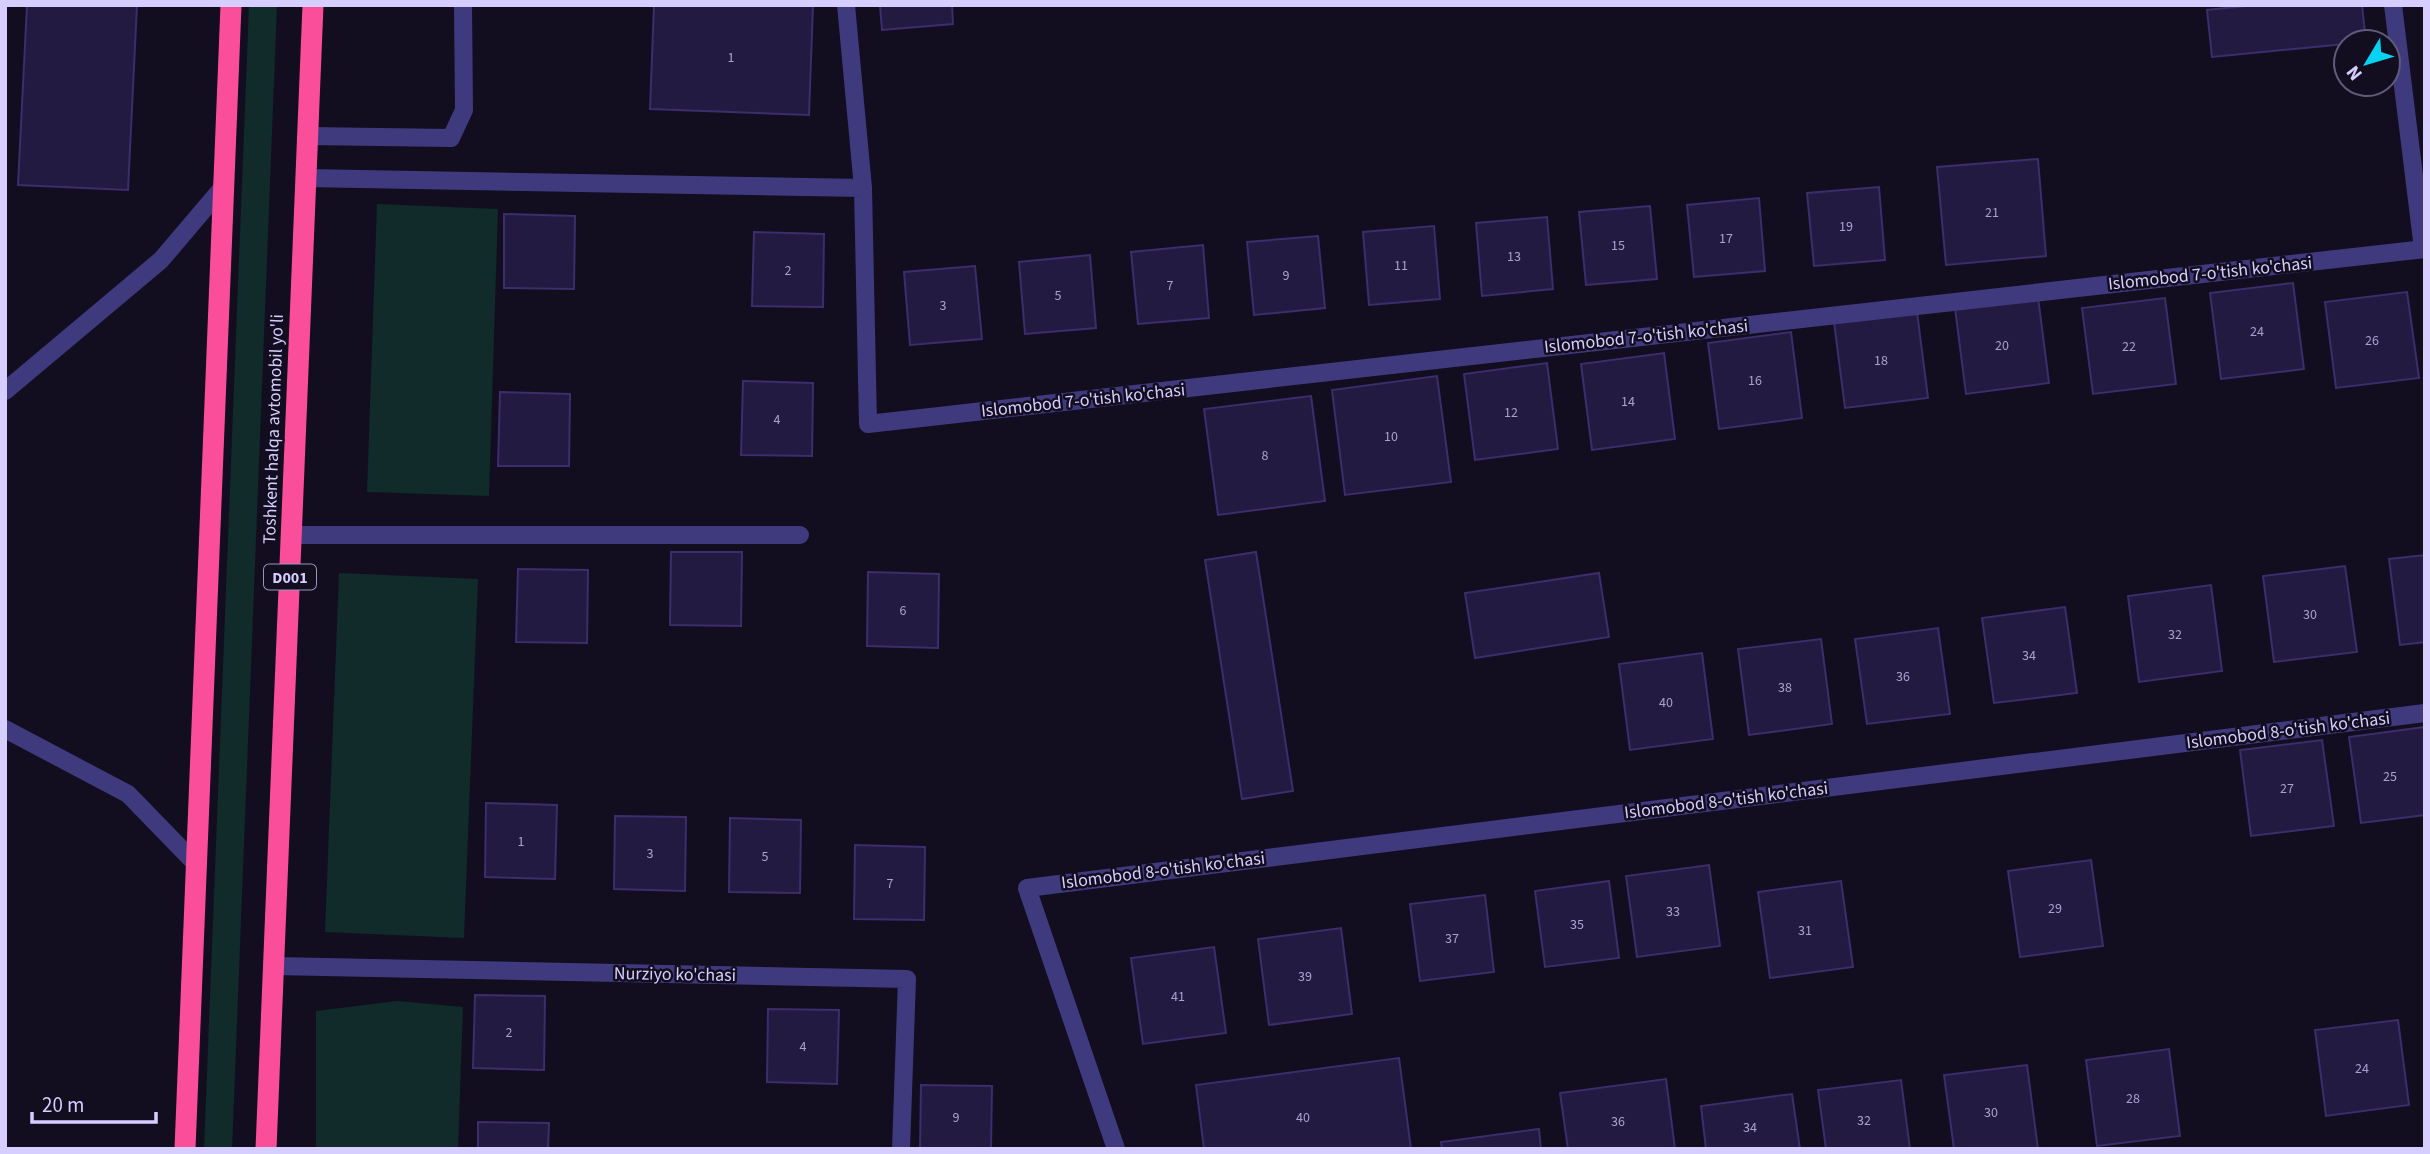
<svg xmlns="http://www.w3.org/2000/svg" width="2430" height="1154" viewBox="0 0 2430 1154" font-family="'Source Sans 3',sans-serif">
<style>
.green{fill:#112a2a}
.building{fill:#231a41;stroke:#3c2d6c;stroke-width:2}
.lines{fill:none;stroke-linecap:round;stroke-linejoin:round}
.lane{stroke:#3f3a7e;stroke-width:18}
.street{stroke:#3f3a7e;stroke-width:18}
.highway{stroke:#fa4d9a;stroke-width:21}
.labels{text-anchor:middle;stroke-width:5;stroke-linejoin:round;paint-order:stroke}
.number-label{font-size:14px;fill:#a9a1cf}
.shield{fill:#120e20;stroke:#9b94bb;stroke-width:2}
.shield-label{font-size:16px;font-weight:bold;fill:#d6cefe}
.street-label{font-size:18px;fill:#d6cefe;stroke:#120e20}
</style>
<rect width="100%" height="100%" fill="#120e20"/>
<!-- green -->
<path class="green" d="M249,5H277L232,1149H204Z
M377,204L498,209L489,496L367,492Z
M339,573L478,579L464,938L325,932Z
M397,1001L463,1007L458,1149H316V1011Z"/>
<!-- building -->
<path class="building" d="M27,5H137L128,190L18,185Z
M654,5H813L809,115L650,109Z
M880,5H952L953,24L882,30Z
M2256,5H2362L2366,42L2212,57L2207,10Z
M2038,159L2046,256L1946,265L1937,167Z
M1879,187L1885,260L1814,266L1807,193Z
M1759,198L1765,271L1694,277L1687,205Z
M1650,206L1657,279L1586,285L1579,212Z
M504,214L575,216L574,289L504,288Z
M1547,217L1553,289L1482,296L1476,223Z
M1434,226L1440,299L1369,305L1363,232Z
M754,232L824,234L823,307L752,306Z
M1318,236L1325,308L1254,315L1247,242Z
M1203,245L1209,318L1138,324L1131,252Z
M1090,255L1096,328L1025,334L1019,262Z
M975,266L982,339L910,345L904,272Z
M2293,283L2304,369L2221,379L2210,293Z
M2407,292L2419,378L2336,388L2325,302Z
M2038,297L2049,383L1966,394L1955,308Z
M2165,298L2176,384L2093,394L2082,308Z
M1917,312L1928,398L1845,408L1834,322Z
M1791,332L1802,418L1719,429L1708,343Z
M1664,353L1675,439L1592,450L1581,364Z
M1547,363L1558,449L1475,460L1464,374Z
M1437,376L1451,482L1345,495L1332,390Z
M743,381L813,383L812,456L741,455Z
M500,392L570,394L569,466H498Z
M1311,396L1325,501L1218,515L1204,409Z
M671,552H742L741,626L670,625Z
M1256,552L1293,791L1242,799L1205,560Z
M2425,555V642L2400,645L2389,559Z
M2345,566L2357,652L2274,662L2263,576Z
M518,569L588,570L587,643L516,642Z
M868,572L939,574L938,648L867,646Z
M1599,573L1609,637L1475,658L1465,593Z
M2211,585L2222,671L2139,682L2128,596Z
M2065,607L2077,693L1994,703L1982,618Z
M1938,628L1950,714L1867,724L1855,639Z
M1821,639L1832,724L1749,735L1738,649Z
M1702,653L1713,739L1630,750L1619,664Z
M2425,727V815L2361,823L2349,737Z
M2322,740L2334,826L2251,836L2240,750Z
M486,803L557,805L555,879L485,877Z
M615,816L686,817L685,891L614,889Z
M730,818L801,820L800,893L729,892Z
M855,845L925,847L924,920L854,919Z
M2091,860L2103,946L2020,957L2008,871Z
M1709,865L1720,946L1637,957L1626,876Z
M1609,881L1619,958L1545,967L1535,891Z
M1841,881L1853,967L1770,978L1758,892Z
M1485,895L1494,972L1420,981L1410,904Z
M1341,928L1352,1014L1269,1025L1258,939Z
M1214,947L1226,1033L1143,1044L1131,958Z
M475,995L545,996L544,1070L473,1068Z
M768,1009L839,1010L837,1084L767,1082Z
M2398,1020L2409,1105L2326,1116L2315,1030Z
M2169,1049L2180,1136L2097,1146L2086,1060Z
M1399,1058L1411,1149H1204L1196,1085Z
M2027,1065L2038,1149H1954L1944,1075Z
M1666,1079L1675,1149H1568L1560,1093Z
M1901,1080L1910,1149H1826L1818,1090Z
M921,1085L992,1086L991,1149H920Z
M1792,1094L1800,1149H1706L1701,1106Z
M478,1122L549,1123L548,1149H478Z
M1539,1129L1541,1149H1442L1441,1142Z"/>
<g class="lines">
<!-- lane -->
<path class="lane" d="M308,136L451,138L464,110L463,5
M5,391L161,260L223,187
M5,729L128,794L196,864"/>
<!-- street -->
<path class="street" d="M846,5L863,188L868,424L2425,249
M2393,5L2423,249
M306,178L863,188
M291,535H800
M274,966L907,979L901,1149
M1116,1149L1027,888L2425,713"/>
<!-- highway -->
<path class="highway" d="M185,1149L231,5
M266,1149L313,5"/>
</g>
<g class="labels">
<!-- number labels -->
<g class="number-label">
<text x="731" y="62">1</text>
<text x="1992" y="217">21</text>
<text x="1846" y="231">19</text>
<text x="1726" y="243">17</text>
<text x="1618" y="250">15</text>
<text x="1514" y="261">13</text>
<text x="1401" y="270">11</text>
<text x="788" y="275">2</text>
<text x="1286" y="280">9</text>
<text x="1170" y="290">7</text>
<text x="1058" y="300">5</text>
<text x="943" y="310">3</text>
<text x="2257" y="336">24</text>
<text x="2372" y="345">26</text>
<text x="2002" y="350">20</text>
<text x="2129" y="351">22</text>
<text x="1881" y="365">18</text>
<text x="1755" y="385">16</text>
<text x="1628" y="406">14</text>
<text x="1511" y="417">12</text>
<text x="777" y="424">4</text>
<text x="1391" y="441">10</text>
<text x="1265" y="460">8</text>
<text x="903" y="615">6</text>
<text x="2310" y="619">30</text>
<text x="2175" y="639">32</text>
<text x="2029" y="660">34</text>
<text x="1903" y="681">36</text>
<text x="1785" y="692">38</text>
<text x="1666" y="707">40</text>
<text x="2390" y="781">25</text>
<text x="2287" y="793">27</text>
<text x="521" y="846">1</text>
<text x="650" y="858">3</text>
<text x="765" y="861">5</text>
<text x="890" y="888">7</text>
<text x="2055" y="913">29</text>
<text x="1673" y="916">33</text>
<text x="1577" y="929">35</text>
<text x="1805" y="935">31</text>
<text x="1452" y="943">37</text>
<text x="1305" y="981">39</text>
<text x="1178" y="1001">41</text>
<text x="509" y="1037">2</text>
<text x="803" y="1051">4</text>
<text x="2362" y="1073">24</text>
<text x="2133" y="1103">28</text>
<text x="1991" y="1117">30</text>
<text x="956" y="1122">9</text>
<text x="1303" y="1122">40</text>
<text x="1864" y="1125">32</text>
<text x="1618" y="1126">36</text>
<text x="1750" y="1132">34</text>
</g>
<!-- shield labels -->
<rect class="shield" x="264" y="564.5" width="52" height="25" rx="5"/>
<g class="shield-label">
<text x="290" y="583">D001</text>
</g>
<!-- street labels -->
<g class="street-label">
<text transform="translate(2210 273) rotate(-6)" y="6">Islomobod 7-o'tish ko'chasi</text>
<text transform="translate(1646 336) rotate(-6)" y="6">Islomobod 7-o'tish ko'chasi</text>
<text transform="translate(1083 400) rotate(-6)" y="6">Islomobod 7-o'tish ko'chasi</text>
<text transform="translate(273 429) rotate(-88)" y="6">Toshkent halqa avtomobil yo'li</text>
<text transform="translate(2288 730) rotate(-7)" y="6">Islomobod 8-o'tish ko'chasi</text>
<text transform="translate(1726 800) rotate(-7)" y="6">Islomobod 8-o'tish ko'chasi</text>
<text transform="translate(1163 870) rotate(-7)" y="6">Islomobod 8-o'tish ko'chasi</text>
<text transform="translate(675 974) rotate(1)" y="6">Nurziyo ko'chasi</text>
</g>
</g>
<!-- border -->
<rect width="2430" height="1154" fill="none" stroke="#d6cefe" stroke-width="14"/>
<!-- north arrow -->
<g transform="translate(2367 63) rotate(232)"><circle r="33" fill="#120e20" stroke="#605b79" stroke-width="2"/>
<path d="M0-5L12 26L0 18L-12 26Z" fill="#07d2f1"/>
<text y="-10" font-size="19" font-weight="bold" text-anchor="middle" fill="#d6cefe">N</text>
</g>
<!-- scale -->
<path d="M32 1112v10h124v-10" fill="none" stroke="#d6cefe" stroke-width="3.5"/>
<text x="42" y="1112" font-size="21" fill="#d6cefe" stroke="#120e20" stroke-width="5" paint-order="stroke">20 m</text>
</svg>
